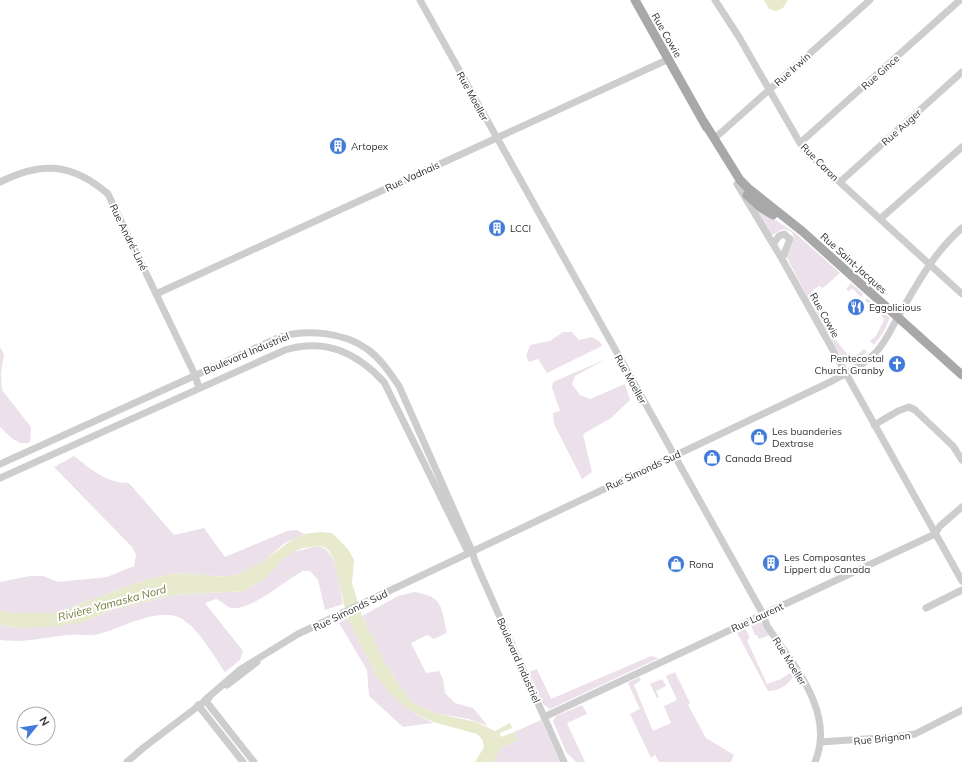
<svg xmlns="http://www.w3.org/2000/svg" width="962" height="762" viewBox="0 0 962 762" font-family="Mulish,sans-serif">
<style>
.green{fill:#ece0ea}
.water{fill:#e8eace}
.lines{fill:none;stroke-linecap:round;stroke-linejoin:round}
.minor{stroke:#cdcdcd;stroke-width:7}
.major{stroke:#a8a8a8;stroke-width:9}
.labels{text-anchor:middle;stroke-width:4;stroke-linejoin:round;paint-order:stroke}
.street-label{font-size:10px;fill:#303030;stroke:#fff}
.poi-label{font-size:10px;fill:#303030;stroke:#fff;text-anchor:start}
.water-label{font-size:11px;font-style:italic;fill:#757a3c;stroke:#fff}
</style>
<rect width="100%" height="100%" fill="#fff"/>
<!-- green -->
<path class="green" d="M759,209L795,233L840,273L823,288L819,286L812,291L813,298L809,300L786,256C789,247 803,232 783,229L771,236L756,210Z
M851,283L863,294L861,297L852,288L849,291L846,289Z
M867,298L890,318L883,333L874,345L870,341L876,336L884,320L881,314L865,301Z
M814,304L830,331L827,333L812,305Z
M563,332H572L579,340L592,337L600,342L602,346L547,373L538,359L529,362L526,356L530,345L550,341Z
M833,337L848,355H857L864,349L867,352L852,363H845L831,339Z
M0,347L4,354L1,373L2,390L31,427L30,442C17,447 9,435 0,427Z
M606,359L575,376L572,384L580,395L590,399L625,384L630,400L611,418L583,434L592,472L582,479L554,424L553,413L560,411L552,388L553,382Z
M74,456C92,470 106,483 129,483L174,535L204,528L225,557L287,531L297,530L304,534L285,543L265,560L243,572L227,577L179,573L151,578L55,613H12L0,610V582L30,576H43L58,582L107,577L134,566L136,555L132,547L54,467Z
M317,546C339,549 339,586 343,604L325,610L318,580L310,571H303C285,580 252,611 231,608C226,607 221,600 216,599L205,603L243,651L240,660L225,672C213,655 197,625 178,617C157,608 121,628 99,634C89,636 77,634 66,635C41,638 26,643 0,640V625L26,628L83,622L115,609L175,595L244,591L266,578L283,559L293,552Z
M414,592C444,596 441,608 447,633L434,639L427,635L411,643L426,673L439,671L443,679L445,693L455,703L473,708L488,726L469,719L435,713L412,703L387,667L362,616L398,596Z
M347,618L379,680L409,710L433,723L403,727L369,696L367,670L339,623Z
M759,622L764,624L770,635L759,639L757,635H755L751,626Z
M745,628L750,638L747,640L767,684L781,679L790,673L793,677C789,684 778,692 768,691L737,633Z
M651,656L659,658L550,709L543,704L529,672L537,669L551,699Z
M675,672L690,703L688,705L706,738L734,755L731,762H659L655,755L651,758L630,714L640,709L628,683L639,677L641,680L634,685L653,731L671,723L664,706L677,700L666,676Z
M662,679L666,686L656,691L659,697L657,698L650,684Z
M582,705L587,714L567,723L585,762H576L566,752L553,721L556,716Z
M541,720L560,762H493L501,748L518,740L514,732Z"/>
<!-- water -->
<path class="water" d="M764,0H788L783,8L776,11L769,9Z
M320,532L332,533L348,549L354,560L352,583L362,616L387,667L412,703L435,713L476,722L495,731L510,723L512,728L500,733L501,737L514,732L518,740L501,748L493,762H475L484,747L482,739L477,734L433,722L409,710L394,697L379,680L347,618L334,560L329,551L324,547L317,546L303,548L293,552L283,559L266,578L244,591L175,595L115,609L83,622L60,626L26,628L0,625V610L12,613H55L151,578L179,573L227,577L243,572L265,560L293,539L304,534Z"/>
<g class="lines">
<!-- minor -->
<path class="minor" d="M420,0L763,614L767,626C793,665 836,712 815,762
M715,0L739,37L800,143L810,155L962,294
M715,138L870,0
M800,143L960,0
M0,182C42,161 72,163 108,194L195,375L199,388
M840,182L962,72
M737,184L782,259L962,581
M880,219L962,147
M773,244L779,236L784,234L790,239L782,259
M156,294L669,59
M874,425L898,411L909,407L915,410L953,446L962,460
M0,464L280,337C306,329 344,332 367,349C380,358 390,373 399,386L472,551L475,561L564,762
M0,478L285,350C325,338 356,352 384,382L468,552
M926,608L962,590
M227,685L257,662
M205,700L241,669L298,634L826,384C843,375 864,366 877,351C886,341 891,329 898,317C916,286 934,252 962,228
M205,700L254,762
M198,705L243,762
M544,717L935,534L940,526L962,507
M820,742L895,737L915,734L962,710
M127,762L143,748L209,698"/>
<!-- major -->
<path class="major" d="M635,0L707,128
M704,122L740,180L748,188L802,231L962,375
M747,195L760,207L773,215"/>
</g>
<!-- icons -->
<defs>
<g id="building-disc" transform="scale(0.9)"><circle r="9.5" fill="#427bd7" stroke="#fff"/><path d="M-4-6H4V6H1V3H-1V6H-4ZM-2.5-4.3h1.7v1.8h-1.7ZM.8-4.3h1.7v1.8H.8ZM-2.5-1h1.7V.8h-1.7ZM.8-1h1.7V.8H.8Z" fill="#fff"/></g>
<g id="restaurant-disc" transform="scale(0.9)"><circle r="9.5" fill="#427bd7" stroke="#fff"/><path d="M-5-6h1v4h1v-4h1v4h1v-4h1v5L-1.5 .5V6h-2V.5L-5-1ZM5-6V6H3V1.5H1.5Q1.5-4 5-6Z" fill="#fff"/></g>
<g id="church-disc" transform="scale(0.9)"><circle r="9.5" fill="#427bd7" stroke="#fff"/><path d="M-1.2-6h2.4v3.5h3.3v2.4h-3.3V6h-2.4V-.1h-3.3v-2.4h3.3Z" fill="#fff"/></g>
<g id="shop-disc" transform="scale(0.9)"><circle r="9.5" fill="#427bd7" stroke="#fff"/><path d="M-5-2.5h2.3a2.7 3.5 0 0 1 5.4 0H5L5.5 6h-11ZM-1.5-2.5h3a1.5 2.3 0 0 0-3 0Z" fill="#fff"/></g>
</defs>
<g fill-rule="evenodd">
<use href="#building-disc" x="338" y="146"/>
<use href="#building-disc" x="497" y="228"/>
<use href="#restaurant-disc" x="856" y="307"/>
<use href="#church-disc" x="897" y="364"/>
<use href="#shop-disc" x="759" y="437"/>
<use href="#shop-disc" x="712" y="458"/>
<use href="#building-disc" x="771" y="563"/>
<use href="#shop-disc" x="676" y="564"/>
</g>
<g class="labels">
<!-- street labels -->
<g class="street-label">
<text transform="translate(667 35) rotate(60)" y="4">Rue Cowie</text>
<text transform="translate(792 69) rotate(-42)" y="4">Rue Irwin</text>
<text transform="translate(880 72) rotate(-42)" y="4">Rue Gince</text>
<text transform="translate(473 96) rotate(61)" y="4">Rue Moeller</text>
<text transform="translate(901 127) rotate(-42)" y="4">Rue Auger</text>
<text transform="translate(820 162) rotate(45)" y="4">Rue Caron</text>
<text transform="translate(412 176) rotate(-25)" y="4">Rue Vadnais</text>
<text transform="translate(129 237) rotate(64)" y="4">Rue André-Liné</text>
<text transform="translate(854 263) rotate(42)" y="4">Rue Saint-Jacques</text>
<text transform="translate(825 315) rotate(61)" y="4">Rue Cowie</text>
<text transform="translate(246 353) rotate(-23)" y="4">Boulevard Industriel</text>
<text transform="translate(631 379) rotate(61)" y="4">Rue Moeller</text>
<text transform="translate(643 470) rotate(-25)" y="4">Rue Simonds Sud</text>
<text transform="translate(350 610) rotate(-26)" y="4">Rue Simonds Sud</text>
<text transform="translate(757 617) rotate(-25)" y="4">Rue Laurent</text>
<text transform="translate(519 660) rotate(66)" y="4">Boulevard Industriel</text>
<text transform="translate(790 661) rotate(58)" y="4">Rue Moeller</text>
<text transform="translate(882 738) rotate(-6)" y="4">Rue Brignon</text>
</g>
<!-- poi labels -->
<g class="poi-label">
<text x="351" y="150">Artopex</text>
<text x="510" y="232">LCCI</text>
<text x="869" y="311">Eggolicious</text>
<text x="884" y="362" text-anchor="end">Pentecostal<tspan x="884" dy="12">Church Granby</tspan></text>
<text x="772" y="435">Les buanderies<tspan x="772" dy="12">Dextrase</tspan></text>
<text x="725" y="462">Canada Bread</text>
<text x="784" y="561">Les Composantes<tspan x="784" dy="12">Lippert du Canada</tspan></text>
<text x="689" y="568">Rona</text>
</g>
<!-- water labels -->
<g class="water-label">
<text transform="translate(112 603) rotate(-15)" y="4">Rivière Yamaska Nord</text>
</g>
</g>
<!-- north arrow -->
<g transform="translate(36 726) rotate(60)"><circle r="19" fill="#ffffff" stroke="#acacac"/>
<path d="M0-3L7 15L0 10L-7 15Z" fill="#427bd7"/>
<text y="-6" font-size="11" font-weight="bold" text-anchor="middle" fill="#303030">N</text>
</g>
</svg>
